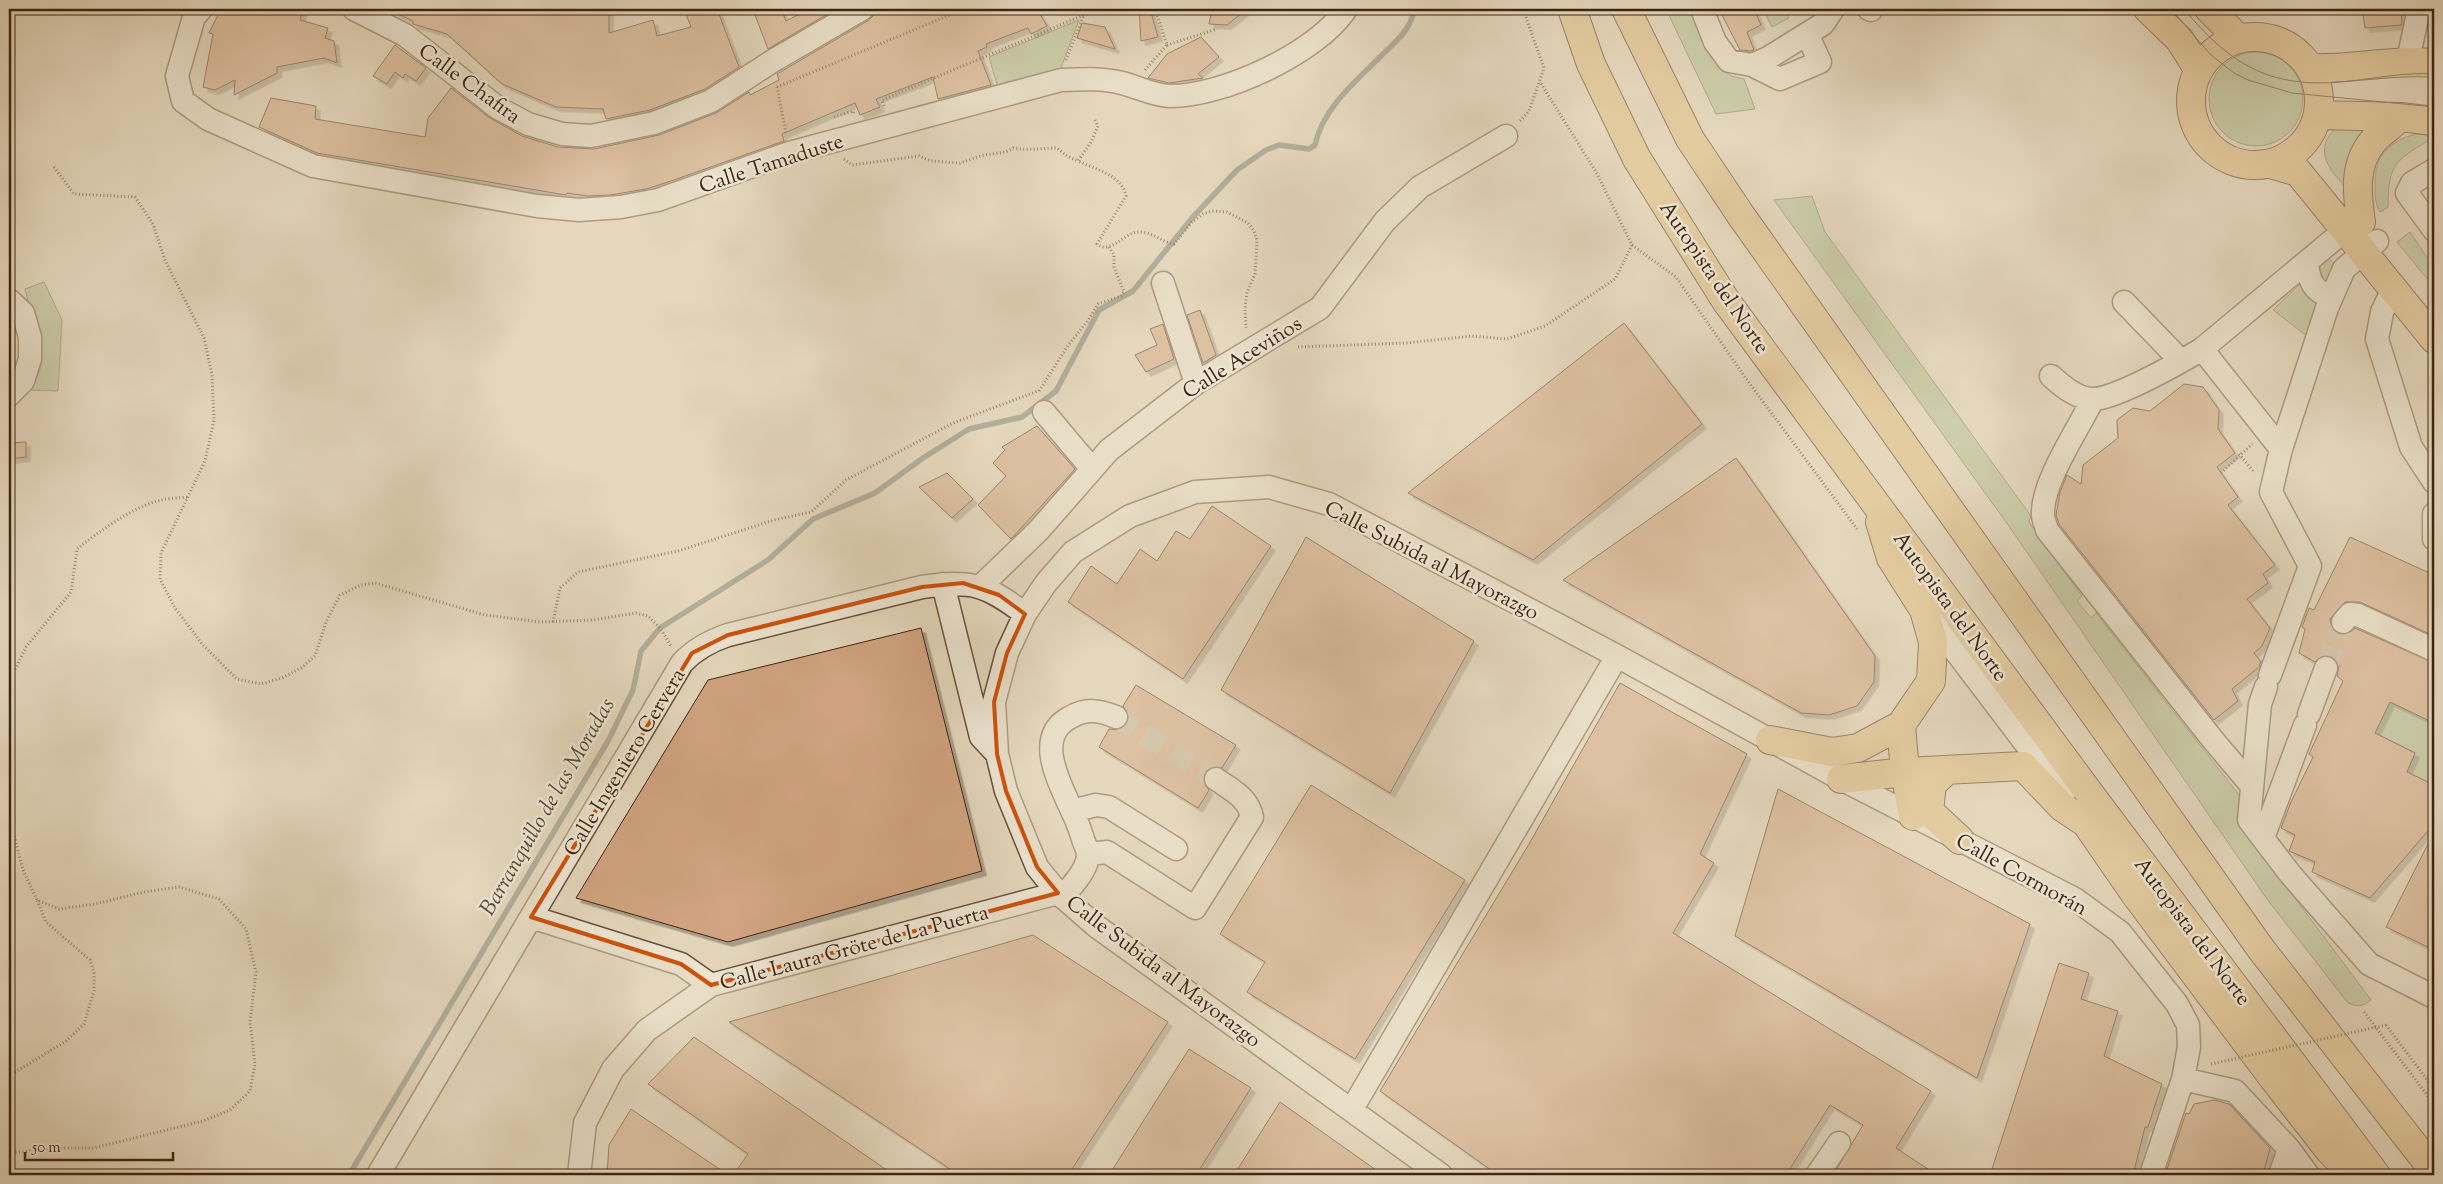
<svg xmlns="http://www.w3.org/2000/svg" width="2443" height="1184" viewBox="0 0 2443 1184" font-family="'Sorts Mill Goudy',serif">
<style>
.green{fill:#afc096;stroke:#787252}
.lines{fill:none;stroke-linecap:round;stroke-linejoin:round}
.stream{stroke:#747d73;stroke-width:5.5}
.building{fill:#d2a481;stroke:#40240f;filter:url(#shadow)}
.minor-tunnel{stroke:#c4b49a;stroke-width:22;stroke-dasharray:22 11;stroke-linecap:butt}
.minor-casing{stroke:#69513a;stroke-width:25}
.major-casing{stroke:#40240f;stroke-width:30}
.highway-casing{stroke:#40240f;stroke-width:30}
.path{stroke:#40240f;stroke-width:3;stroke-dasharray:1 2.5;stroke-linecap:butt}
.minor{stroke:#eee6d4;stroke-width:22}
.major{stroke:#e2bc7e;stroke-width:28}
.highway{stroke:#e2bc7e;stroke-width:28}
.tram{stroke:#40240f;stroke-width:1}
.path-bridge{stroke:#40240f;stroke-width:3;stroke-dasharray:1 2.5;stroke-linecap:butt}
.marked{fill:none;stroke:#cf510c;stroke-width:4;stroke-linejoin:round}
.labels{text-anchor:middle;stroke-width:5;stroke-linejoin:round;paint-order:stroke}
.street-label{font-size:21px;fill:#40240f;stroke:#eee6d4}
.water-label{font-size:22px;font-style:italic;fill:#564939;stroke:#eee6d4}
</style>
<defs>
<filter id="shadow"><feDropShadow dx="4.5" dy="4.5" stdDeviation="0" flood-color="#0004"/></filter>
</defs>
<rect width="100%" height="100%" fill="#e5d8bd"/>
<filter id="stains"><feTurbulence type="fractalNoise" baseFrequency=".004" numOctaves="4"/><feColorMatrix values="0 0 0 0 .2 0 0 0 0 .09 0 0 0 0 .02 0 0 0 .5 -.17"/></filter>
<radialGradient id="worn" r=".72"><stop offset=".6" stop-color="#630" stop-opacity="0"/><stop offset="1" stop-color="#630" stop-opacity=".3"/></radialGradient>
<!-- green -->
<path class="green" d="M1666,9H1692L1715,57L1731,76L1744,79L1755,109L1716,114Z
M1763,9H1785L1789,18L1772,27Z
M1079,20L1059,73L998,88L989,57Z
M2209 99a47 47 0 1 1 94 0a47 47 0 1 1-94 0Z
M2380,125L2351,193C2332,173 2310,151 2337,127Z
M2416,134L2429,135L2430,140C2395,160 2388,165 2388,207L2380,212C2375,203 2375,195 2375,185C2374,156 2389,141 2416,134Z
M1812,196L1825,232L2031,516L2029,522L2082,596L2077,601L2091,618L2096,613L2243,800L2242,827L2371,1000C2362,1007 2358,1007 2348,1003L2267,899L2006,522L1774,200Z
M2410,232L2434,268V287L2397,242Z
M2328,257L2337,268L2308,337L2273,310Z
M44,282L62,320L58,391L29,390L40,370L39,344L25,289Z
M2390,702L2434,723V785L2407,772L2415,753L2375,733Z"/>
<g class="lines">
<!-- stream -->
<path class="stream" d="M349,1175L608,741L633,690L641,651L660,628L768,560L813,519L875,493L923,458L969,429L1022,417L1056,391L1099,310L1133,291L1192,218L1237,170L1266,150L1279,145L1309,149L1315,145C1322,111 1352,84 1376,61C1390,46 1412,31 1414,9"/>
</g>
<!-- building -->
<path class="building" d="M221,9H303L300,20L328,28L325,38L334,41L337,63L324,58L277,67V73L234,95L235,80L215,90L203,87L213,34L209,33Z
M388,9H609V33L653,20L657,36L691,27L684,9H717L739,67L705,89L650,110L606,119L603,109L556,107L502,84L447,34L413,24V21Z
M772,9H781L786,21L809,9H836L768,49L755,15Z
M875,9H1037L1047,26L1031,34L1028,28L986,44L987,47L978,51L991,85L938,99L933,77L876,99L880,107L860,115L855,103L782,134L784,141L671,181L646,189L610,195L588,196L567,193L566,195L317,153L259,127L271,98L316,106L315,119L425,137L428,118L451,88L490,118L522,136L558,147L594,149L659,135L716,113L749,92L750,95L779,80L777,74L869,20L874,15Z
M1139,9H1150L1158,37L1141,41Z
M1212,9H1247L1227,25L1209,24Z
M1719,9H1754L1761,25L1747,32L1754,50L1750,51L1740,50Z
M2362,9H2401L2402,25L2365,28Z
M1082,23L1105,27L1115,49L1077,38Z
M1201,37L1219,57L1198,74L1203,78L1169,83L1148,78L1167,54Z
M395,45L426,68L416,81L405,74L403,78L395,72L387,84L373,76Z
M1200,310L1216,355L1203,363L1187,315Z
M1624,323L1702,424L1533,560L1408,493Z
M1163,324L1174,359L1146,372L1135,355L1157,345L1150,329Z
M2184,384L2203,387L2219,410L2218,429L2235,453L2217,467L2238,497L2228,505L2275,565L2263,574L2268,583L2247,599L2270,628L2262,646L2254,653L2261,662L2259,667L2232,689L2238,701L2214,720L2059,524L2056,515L2060,492L2067,475L2081,484L2083,465L2118,438L2117,420L2133,408L2150,411Z
M1037,426L1075,469L1011,539L978,505L1006,476L993,463L1005,450L1002,447Z
M26,442V457L9,459V443Z
M1736,458L1875,656L1874,682L1857,706L1829,715L1801,713L1563,580Z
M947,473L973,499L952,518L919,487Z
M1212,506L1271,546L1183,679L1068,602L1091,566L1117,584L1140,549L1157,561L1176,531L1190,539Z
M1306,537L1474,641L1390,793L1221,690Z
M2350,537L2434,575V636L2360,602H2345L2330,619L2331,627L2340,635L2348,634L2355,628L2434,663V723L2390,702L2375,733L2415,753L2407,772L2434,785V824L2370,898L2312,872L2315,862L2289,851L2295,835L2281,828L2291,802L2313,757L2309,754L2343,681L2337,676L2339,665L2331,656L2323,655L2315,662L2299,653L2305,629L2302,627L2309,608L2314,610Z
M921,628L982,871L728,942L576,898L708,680Z
M1620,683L1747,754L1700,854L1714,863L1673,933L1931,1091L1896,1148L1937,1175H1833L1863,1125L1830,1105L1786,1175H1498L1380,1091L1529,844Z
M1136,685L1236,745L1222,768L1211,767L1205,772L1204,784L1209,790L1198,808L1099,747L1109,729L1119,730L1128,722L1129,714L1123,706Z
M1311,785L1465,880L1355,1059L1247,992L1265,962L1220,934Z
M1778,789L2030,924L1977,1078L1735,936Z
M2434,832V950L2386,927Z
M1033,935L1168,1022L1068,1175H959L729,1022Z
M2059,963L2089,973L2081,999L2118,1011L2104,1056L2162,1084L2148,1127H2145L2133,1175H1990Z
M694,1037L894,1175H733L748,1154L648,1084Z
M1189,1049L1251,1088L1196,1175H1109Z
M2214,1100L2229,1104L2270,1148L2263,1175H2165L2186,1113L2189,1114L2194,1104Z
M1280,1102L1383,1175H1234Z
M631,1109L728,1175H607L609,1145Z"/>
<g class="lines">
<!-- minor-tunnel -->
<path class="minor-tunnel" d="M2326,668L2343,622
M1116,717L1216,779"/>
<!-- minor casing -->
<g class="minor-casing">
<path id="minor" d="M201,9L194,17L177,76L183,101L208,119L313,166L537,206L579,210L621,207L658,200L789,153L1061,80C1082,79 1102,78 1122,83C1138,87 1152,95 1169,96C1222,97 1317,53 1346,9
M354,9L405,35L498,108L528,124L562,134L591,136L654,123L711,101L771,62L862,9
M1702,9L1715,42L1729,61L1752,65L1768,58L1823,24L1833,9
M1869,9L1871,10
M2408,60L2419,9
M1752,65L1780,79L1820,62L1807,34
M2434,170L2412,183L2407,193L2434,230
M2307,263C2309,281 2313,291 2331,297
M1163,283L1196,383
M2393,289L2382,312L2377,339L2411,447L2434,482
M9,300L23,313L30,337V359L23,381L9,395
M2124,302L2181,361
M2202,349L2281,449
M2051,376C2062,386 2077,399 2094,399C2117,398 2181,362 2202,349L2345,230
M2093,399C2079,428 2041,483 2043,515C2043,520 2046,525 2047,530L2213,740L2251,785
M1044,412L1092,469
M2434,514V539
M943,584L981,737L997,754
M981,586L1039,530L1109,450L1196,383L1320,308L1385,221L1420,187L1506,136
M1928,615L2064,794
M2343,622L2350,614L2358,615L2434,650
M2270,675L2310,566L2271,492L2281,449L2327,308L2344,269L2377,241
M2266,687L2260,704L2249,820L2291,875L2369,964L2434,997
M2309,714L2326,668
M1072,811L1096,805L1109,807L1176,849
M2263,838L2305,725
M1088,854L1107,852L1195,908L1252,817C1248,797 1231,790 1216,779
M1063,897C1072,885 1088,870 1088,854C1088,850 1084,843 1083,839C1080,830 1077,820 1072,811C1061,785 1033,738 1069,718C1086,708 1099,710 1116,717
M531,917L681,964L711,985
M2183,1079L2235,1091L2289,1149L2308,1175
M1352,1109L1617,656
M378,1175L682,663C695,649 710,641 728,635L922,587C972,580 985,584 1025,614
M579,1175L585,1123L613,1069L647,1030L711,985L1058,893
M1441,1175L1096,926L1058,893L1037,867L1006,791L997,754L994,702L1007,653L1025,614L1046,583L1073,552L1130,516L1195,492L1269,487L1329,504L1617,656L1841,779L2075,899L2120,932L2177,1004L2188,1025L2189,1047L2183,1079L2151,1175
M1817,1175L1839,1143
M2280,1175L2289,1149"/>
</g>
<!-- major casing -->
<g class="major-casing">
<path id="major" d="M2148,9L2180,40L2198,69
M2209,9L2238,38
M2191 101a64 64 0 1 1 128 0a64 64 0 1 1-128 0Z
M2310,68C2352,70 2393,59 2434,63
M2318,115L2400,117L2434,121
M2271,164L2298,172L2434,339
M2361,222C2357,194 2353,164 2374,140C2382,132 2392,125 2400,117"/>
</g>
<!-- highway casing -->
<g class="highway-casing">
<path id="highway" d="M1572,9L1591,64L1637,159L1726,301L2087,790L2376,1175
M1626,9L1690,139L1740,214L2261,949L2434,1171
M1901,725L1905,772L1913,816
M1770,740L1832,752L1858,748L1901,725L1931,681L1933,642L1924,610L1891,558L1880,522
M1947,770L1932,784L1929,811L1960,840
M1841,779L1905,772L2023,766L2062,807L2086,823L2135,894L2273,1078L2329,1150L2354,1175"/>
</g>
<!-- path -->
<path class="path" d="M1167,45L1217,29
M1066,60L1084,15
M1145,70L1167,45L1155,9
M777,87L964,9
M777,87L786,134
M884,106L882,100L1098,9
M834,117L853,111L854,114
M1095,120L1098,126L1091,142L1078,161C1095,169 1122,175 1126,196L1097,244C1108,254 1122,237 1133,233C1149,228 1160,242 1174,244L1192,222L1203,214L1212,211L1227,212L1248,223L1254,231L1257,240L1255,274L1247,292L1245,308L1246,328
M1520,121L1529,111L1544,68L1523,9
M844,159L852,165L919,156L931,161L960,163L984,155L1006,152L1013,148C1028,151 1041,148 1057,148L1067,156L1078,161
M54,167L74,194L135,197L153,224L165,260L204,338L212,375L214,420L205,461L161,553L160,579L175,608L203,645L237,679L261,684L282,678L301,668L315,656L326,622L340,595L361,585L375,583L485,615L540,622L593,620L636,613L648,616L660,628L671,646
M1632,245L1676,277L1747,380L1857,529
M1298,347L1406,343L1472,336L1507,339L1545,326L1615,279L1632,245L1596,172L1540,82
M1039,391L1069,344L1087,322L1098,304L1121,296L1124,292L1114,267V255L1109,247
M2239,454L2254,472
M2221,473L2252,444
M553,622L560,588L578,572L678,551L774,520L811,512L846,480L953,423L1038,391
M9,682L26,647L71,592L77,549C100,531 132,507 161,500C169,498 179,498 188,497
M9,816L23,870L37,900L59,909L95,904L144,892L179,887L219,899L246,929L256,972L250,1022L255,1064L250,1091L230,1110L203,1121L94,1148H58L9,1153
M2364,1012L2434,1104
M2386,1025L2434,1089
M9,1076L66,1041L84,1024L94,991V973L90,960L46,922L37,900"/>
<!-- minor -->
<use href="#minor" class="minor"/>
<!-- major -->
<use href="#major" class="major"/>
<!-- highway -->
<use href="#highway" class="highway"/>
<!-- tram -->
<path class="tram" d="M2171,9L2211,55L2234,73L2248,80L2292,93L2434,107
M2184,9C2232,67 2273,90 2350,81C2379,78 2405,72 2434,74"/>
<!-- path-bridge -->
<path class="path-bridge" d="M2211,1064L2386,1025"/>
</g>
<!-- marked area -->
<path d="M0 0H2443V1184H0ZM963,583L999,595L1025,614L1007,653L994,702L997,754L1006,791L1037,867L1058,893L711,985L681,964L531,917L692,653L728,635L922,587Z" fill="#e5d8bd" fill-opacity=".55" fill-rule="evenodd"/>
<path class="marked" d="M963,583L999,595L1025,614L1007,653L994,702L997,754L1006,791L1037,867L1058,893L711,985L681,964L531,917L692,653L728,635L922,587Z"/>
<g class="labels">
<!-- street labels -->
<g class="street-label">
<text transform="translate(470 83) rotate(36)" y="7">Calle Chafira</text>
<text transform="translate(771 163) rotate(-18)" y="7">Calle Tamaduste</text>
<text transform="translate(1715 277) rotate(56)" y="7">Autopista del Norte</text>
<text transform="translate(1242 357) rotate(-32)" y="7">Calle Aceviños</text>
<text transform="translate(1432 560) rotate(27)" y="7">Calle Subida al Mayorazgo</text>
<text transform="translate(1951 606) rotate(54)" y="7">Autopista del Norte</text>
<text transform="translate(624 762) rotate(-59)" y="7">Calle Ingeniero Cervera</text>
<text transform="translate(2022 874) rotate(29)" y="7">Calle Cormorán</text>
<text transform="translate(2193 931) rotate(53)" y="7">Autopista del Norte</text>
<text transform="translate(854 947) rotate(-15)" y="7">Calle Laura Gröte de La Puerta</text>
<text transform="translate(1164 971) rotate(37)" y="7">Calle Subida al Mayorazgo</text>
</g>
<!-- water labels -->
<g class="water-label">
<text transform="translate(546 806) rotate(-60)" y="8">Barranquillo de las Moradas</text>
</g>
</g>
<!-- margin -->
<rect width="2443" height="1184" fill="none" stroke="#e5d8bd" stroke-width="30"/>
<rect x="10" y="10" width="2423" height="1164" fill="none" stroke="#40240f" stroke-width="2.5"/>
<rect x="15" y="15" width="2413" height="1154" fill="none" stroke="#40240f"/>
<!-- scale -->
<path d="M25 1152v8h148v-8" fill="none" stroke="#40240f" stroke-width="2.5"/>
<text x="32" y="1152" font-size="15" fill="#40240f" stroke="#eee6d4" stroke-width="4" paint-order="stroke">50 m</text>
<rect width="100%" height="100%" filter="url(#stains)"/>
<rect width="100%" height="100%" fill="url(#worn)"/>
</svg>
